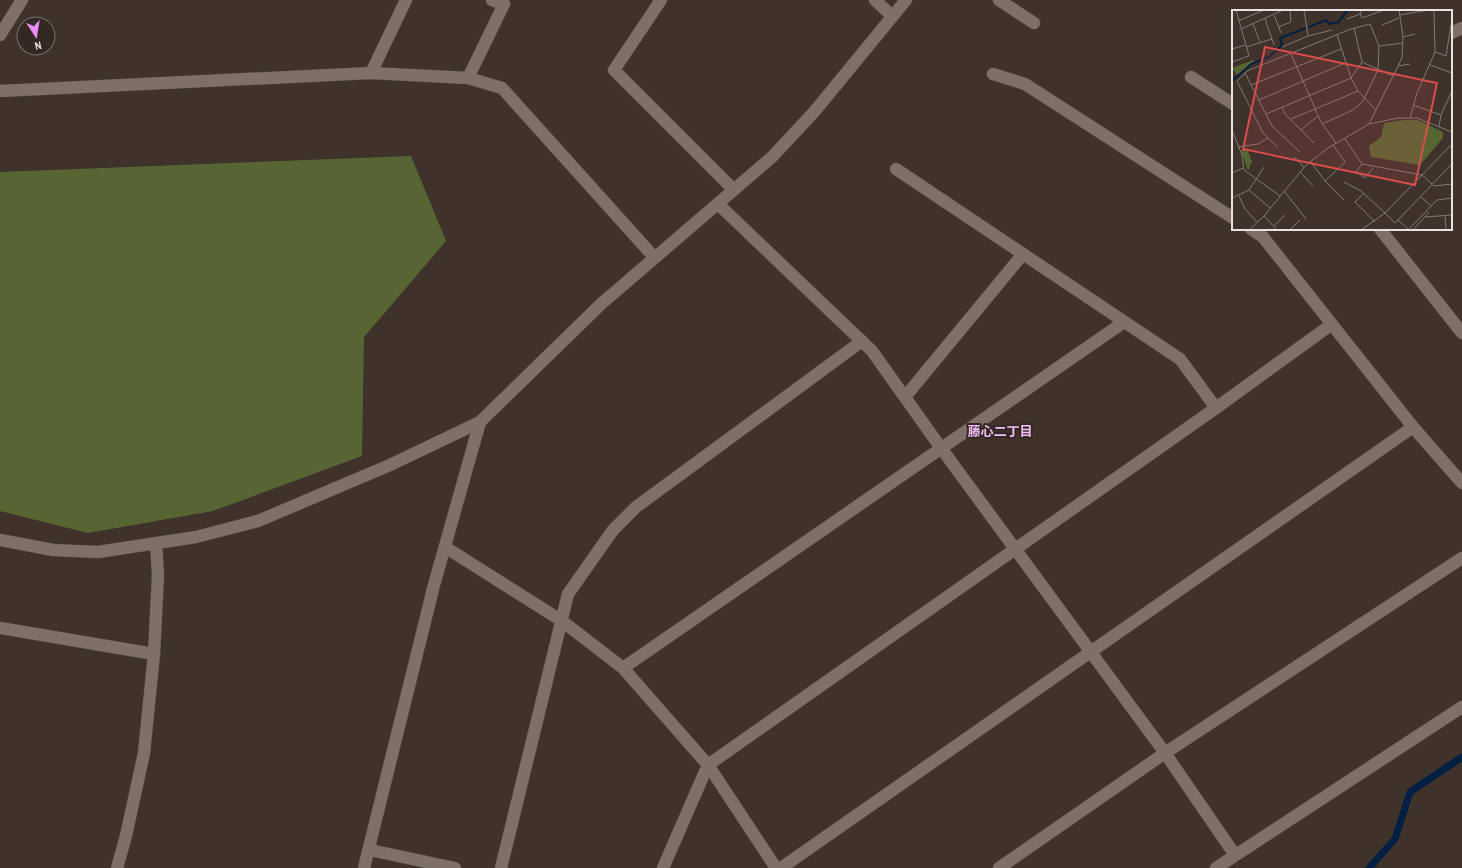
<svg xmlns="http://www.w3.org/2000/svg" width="1462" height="868" viewBox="0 0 1462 868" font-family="'Archivo Narrow','Noto Sans JP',sans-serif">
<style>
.green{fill:#576533}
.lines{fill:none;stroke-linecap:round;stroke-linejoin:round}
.stream{stroke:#021f44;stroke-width:7}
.minor-casing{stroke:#574e49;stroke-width:13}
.tertiary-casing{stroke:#574e49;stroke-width:13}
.minor{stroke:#7e7069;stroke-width:12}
.tertiary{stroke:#7e7069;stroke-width:12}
.labels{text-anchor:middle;stroke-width:4;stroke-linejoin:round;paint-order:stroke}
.neighbourhood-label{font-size:13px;font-weight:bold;fill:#f4befb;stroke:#332822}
.inset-river{fill:none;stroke:#021f44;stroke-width:2}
.inset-road{fill:none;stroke:#837873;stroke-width:1}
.view{fill:#da4d4c;fill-opacity:0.15;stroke:#da4d4c;stroke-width:2}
.inset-edge{fill:none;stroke:#eae2de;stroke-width:2}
</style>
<rect width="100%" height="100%" fill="#3e322b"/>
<!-- green -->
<path class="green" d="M411,156L446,241L364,337L362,456L213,511L88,533L0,511V172Z"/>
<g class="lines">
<!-- stream -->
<path class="stream" d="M1369,868L1395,839L1410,792L1462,757"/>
<!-- minor casing -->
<g class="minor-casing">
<path id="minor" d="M661,0L614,70L734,190
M875,0L892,16
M999,0L1034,23
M1451,33L1462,28
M0,35L22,0
M371,73L406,0
M993,74L1025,84L1233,218
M1191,77L1233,104
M468,78L504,4L492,0
M0,91L371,73L468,78L502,88L654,257
M896,169L1180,359L1216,408
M718,204L872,351L941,448L1165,753L1235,855
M1251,229L1263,237L1413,427L1462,483
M1380,229L1462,333
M905,397L1023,254
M0,540L53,550L98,552L196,537L258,521L390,465L480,422
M445,547L562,621L623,668L708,765L776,868
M0,628L154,654
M623,668L1124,322
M370,850L455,868
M117,868L126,836L144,753L154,654L158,575L156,543
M501,868L568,594L613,530L636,507L862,341
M663,868L708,765L1216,408L1332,324
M781,868L1413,427
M999,868L1165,753L1462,558
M1216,868L1462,707"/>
</g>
<!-- tertiary casing -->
<g class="tertiary-casing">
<path id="tertiary" d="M364,868L434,585L480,422L601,304L772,157L814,112L906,0"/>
</g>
<!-- minor -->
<use href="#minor" class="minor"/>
<!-- tertiary -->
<use href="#tertiary" class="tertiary"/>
</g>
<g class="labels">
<!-- neighbourhood labels -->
<g class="neighbourhood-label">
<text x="1000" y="436">藤心二丁目</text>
</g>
</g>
<!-- overview -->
<g transform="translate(1232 10)">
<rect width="220" height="220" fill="#3e322b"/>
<path d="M21,50L23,52L5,65L0,58ZM171,110H186L211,122V128L188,155L139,147L137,136L149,127L152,113ZM15,139L20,151L16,161L9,140Z" fill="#576533"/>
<path class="inset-river" d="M77,17L94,10L97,14L106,12L116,0M0,71L19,54L37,47L50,35L48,28L74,18"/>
<path class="inset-road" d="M72,0L76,26M130,0L128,3L130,8L152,0M42,5L49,23M167,5L197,0M33,9L42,35M115,9L128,4M6,11L32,0M21,14L28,32M150,15L167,8M46,17L59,12L58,0M9,19L51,0M105,25L119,68L126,81L144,100M171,27L183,24M147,36L171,33M14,37L40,29M50,37L76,26L100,20M0,39L13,35M203,42L214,46L220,9M59,44L89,112L104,133M0,52L17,46L4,0M130,52L161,66M198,55L220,63M166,56L178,54M13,63L40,116L68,142M19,75L109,39M27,90L113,53M181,95L209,105M50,97L53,104L82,133M34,104L119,68L130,52L122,18M178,108L185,83L203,42L202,0M59,109L126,81M137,114L170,48L171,27L167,0M207,116L209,105L220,81M0,120L10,145L12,160L48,186M69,120L86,106M113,129L130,154L190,165L202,176L220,174M6,137L26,134L36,128M45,137L31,123L5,71L15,61L119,19L138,14L147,36L146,60L131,91L121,100L90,114M62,147L72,157M78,151L93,171L112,190M130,154L124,162L133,168L141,158M68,162L81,176M0,163L11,158M93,171L113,152L101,135M112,172L129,181L153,203L220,134M17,180L38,198M52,181L74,209M132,183L123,192L143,212M7,186L13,199L25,212M189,187L199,196M0,188L17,180L32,157M32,206L45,220M213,206L214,220M193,207L220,205M166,210L176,219M42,216L53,205M17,220L32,206L74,155L96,138L137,114L166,108H185L220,122M58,220L68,210M129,220L153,203L163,213L220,154M176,220L205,190L220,188M181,220L197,202"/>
<path class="view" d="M33,37L205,73L183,175L11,139Z"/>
<rect width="220" height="220" class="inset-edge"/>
</g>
<!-- north arrow -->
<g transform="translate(36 36) rotate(168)"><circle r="19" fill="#332822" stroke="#7c726d"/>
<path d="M0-3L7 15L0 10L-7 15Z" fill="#ec8cfa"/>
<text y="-6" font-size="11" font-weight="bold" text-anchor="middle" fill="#eae2de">N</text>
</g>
</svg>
